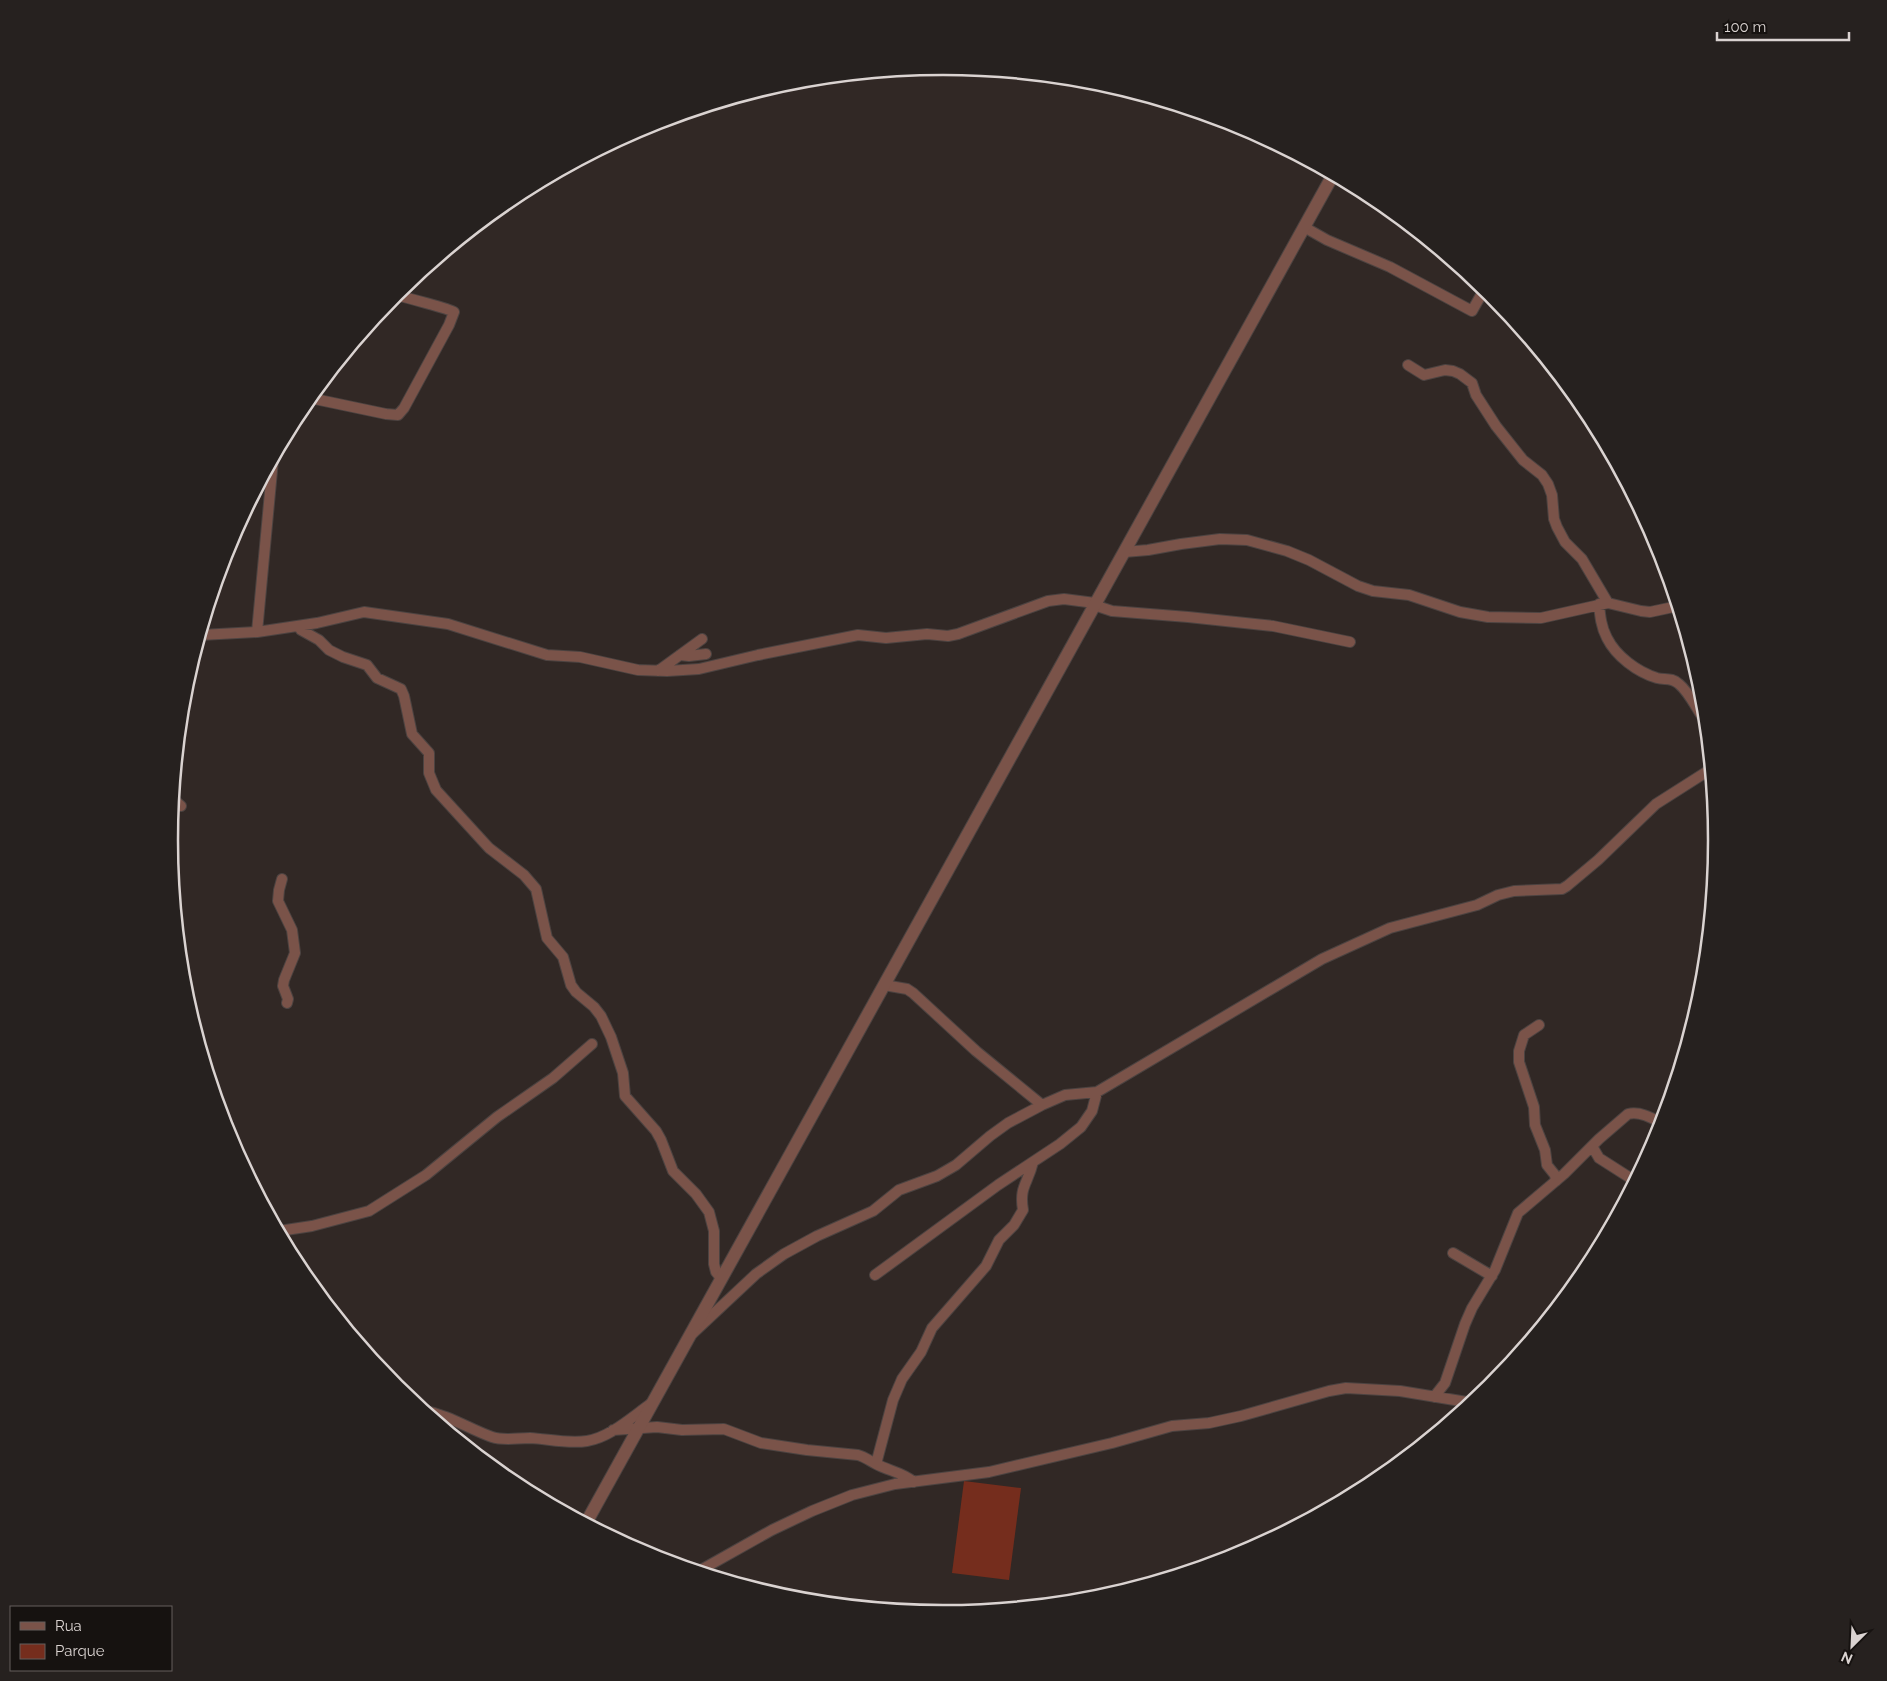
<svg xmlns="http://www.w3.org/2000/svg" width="1887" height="1681" viewBox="0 0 1887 1681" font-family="Raleway,sans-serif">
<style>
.green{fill:#752d1d}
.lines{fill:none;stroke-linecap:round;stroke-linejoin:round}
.minor-casing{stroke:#4c4341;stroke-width:12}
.tertiary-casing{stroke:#4c4341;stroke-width:14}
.minor{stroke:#7a5349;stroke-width:10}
.tertiary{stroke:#7a5349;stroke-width:12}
.rim{fill:none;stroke:#dad3d1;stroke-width:2.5}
</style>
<rect width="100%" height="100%" fill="#312825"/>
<!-- green -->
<path class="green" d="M964,1481L1021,1488L1009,1580L952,1573Z"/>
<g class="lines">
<!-- minor casing -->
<g class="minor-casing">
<path id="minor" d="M1304,227L1327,240L1390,267L1472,311L1485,288
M1408,365L1424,375L1445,370L1453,371L1460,374L1472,383L1476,395L1496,426L1523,460L1542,475L1548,484L1552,495L1554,519L1557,527L1565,542L1582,559L1608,603
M310,398L386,414L398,415L404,408L449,325L454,312C450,309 404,297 395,295
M1124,552L1148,550L1181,544L1220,539L1247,540L1287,551L1309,560L1358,586L1373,591L1409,595L1460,612L1488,617L1541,618L1608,603L1641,611L1650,612L1678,606
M1599,604C1600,615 1601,627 1607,638C1616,656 1637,672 1657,678C1665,680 1672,677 1679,684C1690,693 1697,710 1706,722
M1094,605L1112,611L1188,617L1273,626L1350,642
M299,626L301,630L319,640L329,650L343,657L367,665L377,678L401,689L404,696L412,734L429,753V773L436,790L489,848L524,875L536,889L547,938L563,957L571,985L576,992L594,1007L601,1016L611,1037L623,1073L625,1096L656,1131L661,1140L673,1171L696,1194L709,1212L714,1231V1264L716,1272L721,1278
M257,632L273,460
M201,635L257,632L317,623L364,612L448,624L547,655L580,657L638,670L667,671L699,669L758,655L858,635L886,638L927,634L948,636L958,634L1048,601L1064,599L1095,603
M680,655L689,656L706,654
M658,671L702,639
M173,799L181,806
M282,879L279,890L278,901L292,930L295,953L284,980L283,986L288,999L287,1003
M884,985L907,989L913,993L976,1051L1042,1105
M1539,1025L1524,1035L1519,1051V1062L1534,1107L1535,1125L1545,1150L1547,1165L1555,1175L1556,1181
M1592,1146L1599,1158L1635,1181
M279,1231L312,1226L369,1211L426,1175L497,1117L553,1078L592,1044
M1453,1253L1492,1276
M875,1275L998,1185L1060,1144L1081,1127L1092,1111L1097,1092
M693,1333L756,1274L784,1254L817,1236L873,1211L899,1190L937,1176L956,1165L990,1136L1008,1123L1042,1105L1065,1095L1097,1092L1322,959L1390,928L1477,905L1498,895L1514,891L1562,889L1567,886L1598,860L1656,804L1711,769
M1434,1397L1445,1383L1465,1324L1472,1308L1495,1270L1518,1213L1564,1174L1599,1139L1628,1114C1640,1111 1652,1118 1663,1124
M425,1411C449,1415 469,1429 492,1437C504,1441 517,1438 530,1438C548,1439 568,1444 587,1441C611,1437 633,1416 652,1403
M613,1430L657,1427L682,1430L724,1429L761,1443L807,1450L858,1455C865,1457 870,1461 876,1464C889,1471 902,1472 914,1482
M876,1464L893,1400L902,1379L921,1352L932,1328L986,1266L999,1240L1014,1225L1023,1210C1019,1186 1028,1184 1033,1162
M699,1571L772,1530L812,1511L852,1495L895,1484L989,1472L1112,1443L1172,1426L1209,1423L1241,1416L1329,1391L1346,1388L1400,1391L1473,1403"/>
</g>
<!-- tertiary casing -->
<g class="tertiary-casing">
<path id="tertiary" d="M586,1523L1333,175"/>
</g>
<!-- minor -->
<use href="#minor" class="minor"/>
<!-- tertiary -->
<use href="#tertiary" class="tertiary"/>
</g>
<!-- crop -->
<path d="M0 0H1887V1681H0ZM178 840a765 765 0 1 1 1530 0a765 765 0 1 1-1530 0Z" fill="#26211f" fill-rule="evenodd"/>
<path class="rim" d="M178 840a765 765 0 1 1 1530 0a765 765 0 1 1-1530 0Z"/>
<!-- legend -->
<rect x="10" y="1606" width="162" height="65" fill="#161210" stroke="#645f5d"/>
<rect x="20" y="1622" width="25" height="8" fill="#7a5349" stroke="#645f5d"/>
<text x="55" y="1631" font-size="15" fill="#dad3d1">Rua</text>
<rect x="20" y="1644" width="25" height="15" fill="#752d1d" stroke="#645f5d"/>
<text x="55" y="1656" font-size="15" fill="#dad3d1">Parque</text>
<!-- north arrow -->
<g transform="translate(1852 1646) rotate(204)" stroke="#161210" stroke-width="4" paint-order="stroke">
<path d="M0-4L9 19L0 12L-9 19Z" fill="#dad3d1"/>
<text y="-8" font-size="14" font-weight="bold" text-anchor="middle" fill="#dad3d1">N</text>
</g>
<!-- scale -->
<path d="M1717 32v8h132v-8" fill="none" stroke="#dad3d1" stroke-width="2.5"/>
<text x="1724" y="32" font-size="15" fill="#dad3d1" stroke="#161210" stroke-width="4" paint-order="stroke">100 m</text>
</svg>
